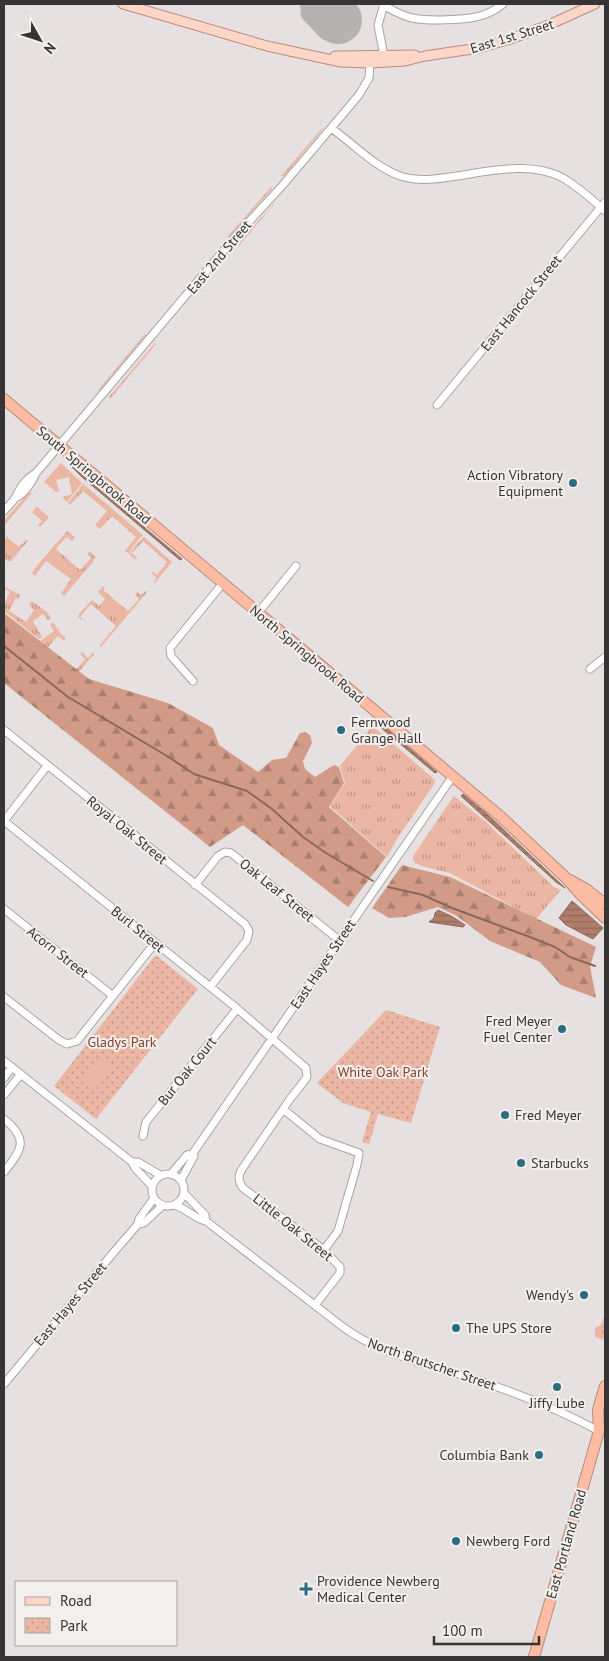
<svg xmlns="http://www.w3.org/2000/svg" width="609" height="1661" viewBox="0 0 609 1661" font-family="'PT Sans',sans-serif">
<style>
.grass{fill:url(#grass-tufts)}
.forest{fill:url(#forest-firs)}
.park{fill:url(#park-dots)}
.pitch{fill:#ebb6a3}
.water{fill:url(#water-rules);stroke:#8c675a}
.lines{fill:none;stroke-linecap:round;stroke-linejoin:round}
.stream{stroke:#8c675a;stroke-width:2}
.taxiway{stroke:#b6b2b1;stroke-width:19}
.runway{stroke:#b6b2b1;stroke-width:48}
.minor-casing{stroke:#a8a4a2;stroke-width:9}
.major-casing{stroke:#b88c7c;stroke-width:11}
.highway-casing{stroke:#b88c7c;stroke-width:12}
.minor{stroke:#fff;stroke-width:7}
.major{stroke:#fed6c8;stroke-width:9}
.highway{stroke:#febba3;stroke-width:10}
.poi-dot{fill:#2b6d80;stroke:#f3efed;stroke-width:2}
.labels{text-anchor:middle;stroke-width:4;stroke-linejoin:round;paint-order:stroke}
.street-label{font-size:14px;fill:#363434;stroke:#f3efed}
.poi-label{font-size:14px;fill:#363434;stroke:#f3efed;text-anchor:start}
.park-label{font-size:14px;fill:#833f26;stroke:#f3efed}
</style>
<defs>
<pattern id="grass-tufts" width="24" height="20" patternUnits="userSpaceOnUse" patternTransform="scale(1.25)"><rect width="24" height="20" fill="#ebb6a3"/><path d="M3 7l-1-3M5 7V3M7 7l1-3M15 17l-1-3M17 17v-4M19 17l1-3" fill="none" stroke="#bf9586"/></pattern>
<pattern id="forest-firs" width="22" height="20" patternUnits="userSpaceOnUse" patternTransform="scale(1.25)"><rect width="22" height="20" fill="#d19b88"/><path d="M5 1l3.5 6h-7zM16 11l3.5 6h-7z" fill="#aa7f70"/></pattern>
<pattern id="park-dots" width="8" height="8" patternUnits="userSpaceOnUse" patternTransform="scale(1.25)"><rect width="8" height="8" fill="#ebb6a3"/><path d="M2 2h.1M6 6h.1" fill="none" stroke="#bf9586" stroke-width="1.8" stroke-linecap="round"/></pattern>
<pattern id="water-rules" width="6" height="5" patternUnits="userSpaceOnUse" patternTransform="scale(1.25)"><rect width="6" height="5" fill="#b17d6b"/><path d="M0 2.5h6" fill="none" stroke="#916759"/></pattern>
</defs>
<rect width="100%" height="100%" fill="#e6e1e0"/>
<!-- grass -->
<path class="grass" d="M323,127V129L284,176H281Z
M273,185L272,189L229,237H227Z
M279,198L238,247V244Z
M145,334L146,335L100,390L99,389Z
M155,343L156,344L110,399L109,397Z
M61,463L82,483L67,502L62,497L72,494L69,477L56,480L59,491L56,492L44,482Z
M83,484L143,535L133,546L129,554L125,551L136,537L112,516L100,529L95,525L107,511L83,491L70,505L68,503Z
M29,492L32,493L4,526V521Z
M37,507L49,517L40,527L38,525L42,521L32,512Z
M67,531L75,537L72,541L66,537L56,549L80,570L91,558L87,554L90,551L96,558L93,559V562L64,596L61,593L62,592L71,579L46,561L35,576L32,574L34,569Z
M8,536V538L19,547L27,539L28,541L10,562L4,559V541Z
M144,537L172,562L153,585L157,578L151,573L153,572L157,575L167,562L143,541L132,553L137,558L136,560L130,555L134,547Z
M103,586L105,588L103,590L128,611L139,599L135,595L137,592L141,595L146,591H148L100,648V645L116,626L91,604L80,617L85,622L78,617L79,614L92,600L99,606L105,599L98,592Z
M5,587L20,595L19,599L16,598L9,611L26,622L34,610L29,605L32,601L48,613L51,618L48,620L43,614L33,621L42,637L39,639L4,611V605L10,592L5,589Z
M53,622L61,634L66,638L64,641L58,636L48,647L40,641L54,631L50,625Z
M82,652L88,658L93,653H95L77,674L74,672L85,659L80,654Z
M371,728H375L435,780V783L397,839L387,857L330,806L345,783L340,766Z
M454,796L485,821L554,887L561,890L536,919L450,873L425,867L415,863L413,860V856Z
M605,1314V1340L595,1337V1328L601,1325Z"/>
<!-- forest -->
<path class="forest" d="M4,613L89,679L168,703L213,728L219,745L258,772L272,760L286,758L300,733L305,732L310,735L312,743L303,761L305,769L315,777L334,765L339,767L344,783L329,807L386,857L348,907L243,825L210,847L4,683Z
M402,865L450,877L596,947L590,966L596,998L561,985L540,962L490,941L457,916L438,907L405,917L389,918L372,908Z"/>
<!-- park -->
<path class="park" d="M157,956L198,989L96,1119L54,1086L154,957Z
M386,1010L440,1027L411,1123L378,1114L369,1144L362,1142L371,1112L343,1103L317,1083Z"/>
<!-- pitch -->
<path class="pitch" d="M100,1058L113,1068L95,1091L82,1082Z"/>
<!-- water -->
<path class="water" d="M69,464L182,559L180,560L82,477Z
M375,719L437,772L435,773L373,721Z
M463,794L486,813L565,888L556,882L461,796Z
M572,901L603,928L593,939L566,925L559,918Z
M438,910L451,916L465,925L463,927L429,922L434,918L435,913Z"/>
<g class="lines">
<!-- stream -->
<path class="stream" d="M4,646L68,697L167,756L194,774L247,791L272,809L303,837L326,853L373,881
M388,887L423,895L452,908L530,937L555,947L570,957L595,966"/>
<!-- taxiway -->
<path class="taxiway" d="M312,4L310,13L327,31H331L337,26L338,20"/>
<!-- runway -->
<path class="runway" d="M324,4L338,20"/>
<!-- minor casing -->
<g class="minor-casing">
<path id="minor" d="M384,4L378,25L384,56
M383,5C392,10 402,16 412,18C421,20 430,20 439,20C462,19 484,20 503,4
M331,128C354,144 373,166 400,176C419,182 438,179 457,176C490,171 532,161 563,178C578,187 592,199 605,211
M437,405L605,202
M15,498C24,494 32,483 36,473L235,237L282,186L359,95L369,78L370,63
M4,511C7,507 12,503 15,498C20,488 25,479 36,473
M258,613L296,566
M590,669L605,657
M193,681L171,656L170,648L223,583
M4,730L245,924L249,931L247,940L210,987
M4,821L234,1006L306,1068L307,1077L305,1080L290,1099L242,1169C238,1176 238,1181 243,1188L324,1250L340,1267V1273L315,1305
M4,821L47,766
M195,885L218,856L225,852L231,853L339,940
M4,909L113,996
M4,997L59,1040L67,1044L77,1041L155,943
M4,1061L132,1162H138L160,1175
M4,1078L12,1067
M4,1095L21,1074
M283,1109L320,1139L359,1153L357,1165L338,1231L324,1250
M4,1119C29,1139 22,1150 4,1172
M143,1136L146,1122L237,1009
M132,1162L135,1168L152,1186
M152 1190a16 16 0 1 1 32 0a16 16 0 1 1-32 0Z
M171,1174L187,1155L193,1153
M181,1180L194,1156L193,1153L453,776
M184,1193L205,1215L206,1221
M174,1205C186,1208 195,1219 206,1221L343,1327C379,1354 428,1364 471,1378C514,1392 558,1409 599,1431
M138,1224L139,1219L154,1198
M4,1384L114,1252L138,1224L144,1223L163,1205"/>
</g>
<!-- major casing -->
<g class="major-casing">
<path id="major" d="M123,4L267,46L341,62L370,63L405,61L425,56L479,48L507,40L544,27L595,4
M335,56L415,55"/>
</g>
<!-- highway casing -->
<g class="highway-casing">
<path id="highway" d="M4,399L500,816L565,877L581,895L605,918
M570,880L586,889L605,904
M534,1657L599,1431L598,1410L605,1386"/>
</g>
<!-- minor -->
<use href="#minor" class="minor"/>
<!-- major -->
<use href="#major" class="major"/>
<!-- highway -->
<use href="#highway" class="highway"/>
</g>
<!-- markers -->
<g class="poi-dot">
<circle cx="573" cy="483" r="5"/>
<circle cx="341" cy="730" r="5"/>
<circle cx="562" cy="1029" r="5"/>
<circle cx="505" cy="1115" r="5"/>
<circle cx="521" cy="1163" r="5"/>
<circle cx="584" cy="1295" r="5"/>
<circle cx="456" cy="1328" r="5"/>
<circle cx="557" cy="1387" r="5"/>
<circle cx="539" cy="1455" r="5"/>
<circle cx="456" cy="1541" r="5"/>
<path d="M303.5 1581.5h5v5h5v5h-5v5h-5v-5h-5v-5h5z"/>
</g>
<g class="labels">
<!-- street labels -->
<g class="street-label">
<text transform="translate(512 36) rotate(-17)" y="5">East 1st Street</text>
<text transform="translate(219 257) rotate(-50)" y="5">East 2nd Street</text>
<text transform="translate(521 303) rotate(-51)" y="5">East Hancock Street</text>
<text transform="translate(94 475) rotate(40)" y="5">South Springbrook Road</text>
<text transform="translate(307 654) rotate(40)" y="5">North Springbrook Road</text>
<text transform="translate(127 830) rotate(39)" y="5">Royal Oak Street</text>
<text transform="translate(277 890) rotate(39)" y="5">Oak Leaf Street</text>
<text transform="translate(138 929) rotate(39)" y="5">Burl Street</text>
<text transform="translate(58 952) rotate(38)" y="5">Acorn Street</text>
<text transform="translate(323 964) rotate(-56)" y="5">East Hayes Street</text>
<text transform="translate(187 1071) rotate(-51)" y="5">Bur Oak Court</text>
<text transform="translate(293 1227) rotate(39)" y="5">Little Oak Street</text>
<text transform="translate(70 1304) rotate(-50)" y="5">East Hayes Street</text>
<text transform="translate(432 1364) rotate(19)" y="5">North Brutscher Street</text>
<text transform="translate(566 1544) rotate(-74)" y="5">East Portland Road</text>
</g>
<!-- poi labels -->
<g class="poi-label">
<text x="563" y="480" text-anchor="end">Action Vibratory<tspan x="563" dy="16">Equipment</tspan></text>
<text x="351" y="727">Fernwood<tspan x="351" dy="16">Grange Hall</tspan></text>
<text x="552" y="1026" text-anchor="end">Fred Meyer<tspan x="552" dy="16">Fuel Center</tspan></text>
<text x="515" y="1120">Fred Meyer</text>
<text x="531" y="1168">Starbucks</text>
<text x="574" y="1300" text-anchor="end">Wendy's</text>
<text x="466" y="1333">The UPS Store</text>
<text x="557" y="1408" text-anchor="middle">Jiffy Lube</text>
<text x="529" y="1460" text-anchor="end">Columbia Bank</text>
<text x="466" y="1546">Newberg Ford</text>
<text x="317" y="1586">Providence Newberg<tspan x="317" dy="16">Medical Center</tspan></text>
</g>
<!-- park labels -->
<g class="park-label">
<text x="122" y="1047">Gladys Park</text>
<text x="383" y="1077">White Oak Park</text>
</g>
</g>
<!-- border -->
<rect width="609" height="1661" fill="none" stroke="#363434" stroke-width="10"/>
<!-- legend -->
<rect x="15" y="1581" width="162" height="65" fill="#f3efed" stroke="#a7a4a3"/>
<rect x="25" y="1597" width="25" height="8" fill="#fed6c8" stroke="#a7a4a3"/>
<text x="60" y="1606" font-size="15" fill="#363434">Road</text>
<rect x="25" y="1618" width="25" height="15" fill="url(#park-dots)" stroke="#a7a4a3"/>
<text x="60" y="1631" font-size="15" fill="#363434">Park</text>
<!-- north arrow -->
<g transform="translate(40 40) rotate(130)" stroke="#f3efed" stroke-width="4" paint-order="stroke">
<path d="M0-4L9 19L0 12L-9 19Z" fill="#363434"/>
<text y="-8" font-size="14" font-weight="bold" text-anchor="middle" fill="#363434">N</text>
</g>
<!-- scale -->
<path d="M434 1636v8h105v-8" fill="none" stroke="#363434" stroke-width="2.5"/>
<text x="442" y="1636" font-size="15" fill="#363434" stroke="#f3efed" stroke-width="4" paint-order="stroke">100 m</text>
</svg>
